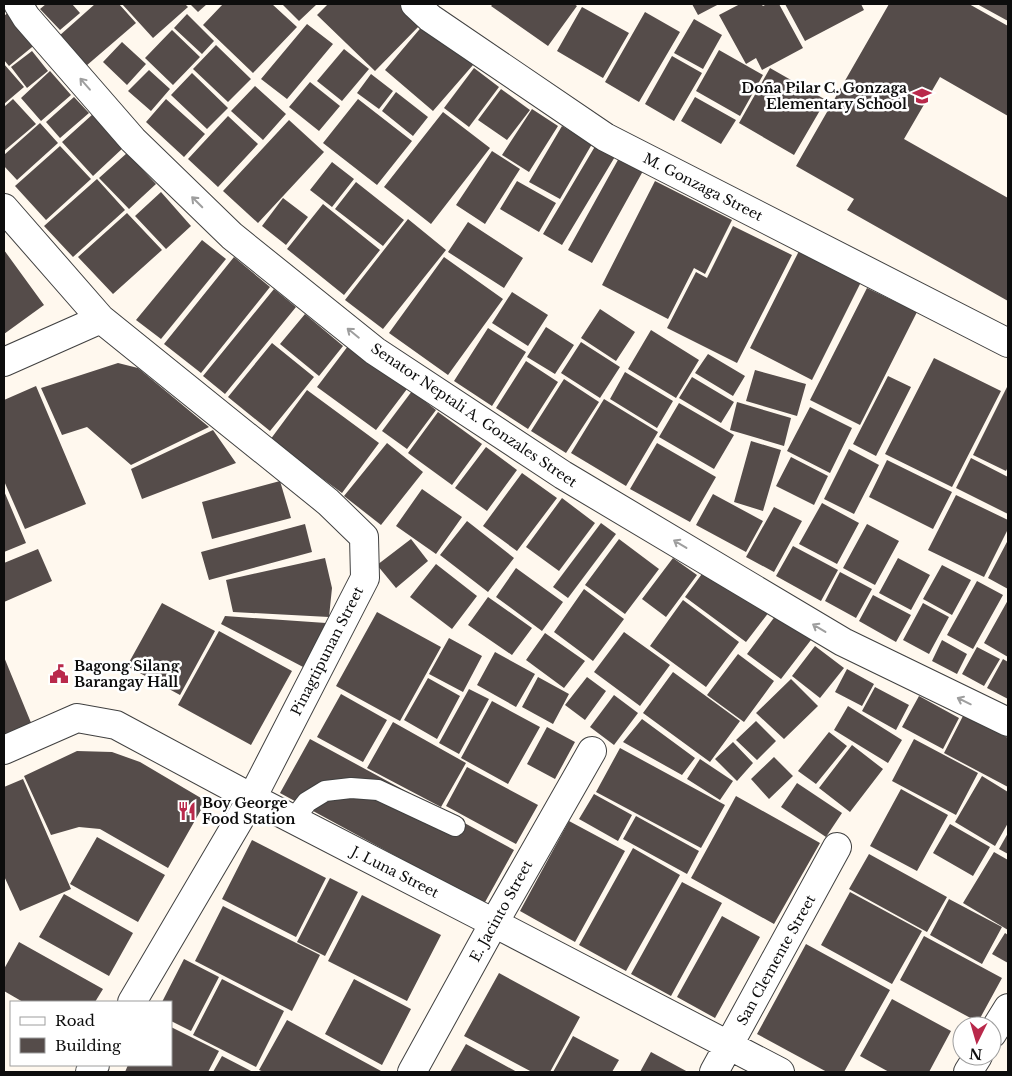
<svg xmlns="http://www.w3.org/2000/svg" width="1012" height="1076" viewBox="0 0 1012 1076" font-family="'Libre Baskerville',serif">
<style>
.building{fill:#554c4a}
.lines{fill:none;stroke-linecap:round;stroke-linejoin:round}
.lane-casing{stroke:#404040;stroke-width:22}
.street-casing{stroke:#404040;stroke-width:30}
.lane{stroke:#fff;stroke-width:20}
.street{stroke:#fff;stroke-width:28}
.oneway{stroke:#9e9e9e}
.labels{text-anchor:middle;stroke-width:5;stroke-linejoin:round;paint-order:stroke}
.poi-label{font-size:14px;font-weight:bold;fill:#0d0d0d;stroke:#fff;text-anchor:start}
.street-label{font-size:14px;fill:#0d0d0d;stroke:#fff}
</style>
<rect width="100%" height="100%" fill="#fff8ee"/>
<!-- building -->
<path class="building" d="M46,4H72L80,13L60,30L40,9Z
M95,4H119L136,23L86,66L59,36Z
M122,4H185L188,7L153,38Z
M190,4H207L198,12Z
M223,4H272L297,27L253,73L203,25Z
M282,4H317L299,21Z
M328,4H402L422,23L375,71L317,15Z
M493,4H574L577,6L548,46L491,6Z
M692,4H719L698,15Z
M740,4H761L763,6L767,4H779L803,48L762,70L756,58L746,64L719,15Z
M785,4H861L864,10L805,41Z
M889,4H969L1008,26V116L940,77L904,139L1008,198V301L847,210L854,199L796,166Z
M977,4H1008V21Z
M582,7L629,33L603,78L557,51Z
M11,10L37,43L9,66L4,60V16Z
M645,12L680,32L639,102L605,82Z
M187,14L214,41L202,54L174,28Z
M694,19L722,35L703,69L674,53Z
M307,24L333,44L287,99L261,79Z
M424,24L473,65L433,111L385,70Z
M172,30L200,57L173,85L145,58Z
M122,42L146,64L127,85L103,62Z
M216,45L251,79L228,102L193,69Z
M344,49L369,69L342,101L317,81Z
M719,50L763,75L740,116L696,91Z
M32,51L48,71L27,88L11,67Z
M672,56L702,73L674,121L645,104Z
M4,64L24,87L4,104Z
M474,68L499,87L469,127L444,108Z
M770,68L826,100L794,155L739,123Z
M149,70L170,89L151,111L128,91Z
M50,71L71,95L41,121L21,98Z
M192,73L228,108L207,129L171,95Z
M371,74L393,91L379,109L357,93Z
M310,82L340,106L319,131L289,107Z
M255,86L286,114L263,140L231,111Z
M501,89L530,110L507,140L478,120Z
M396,92L428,117L413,136L382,111Z
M74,97L89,113L60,138L46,122Z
M695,97L736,120L721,144L681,121Z
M13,99L36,124L4,151V107Z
M166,99L205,134L184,157L146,122Z
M358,99L412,141L377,185L323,143Z
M532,109L558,126L529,172L502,155Z
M443,112L490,148L431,224L384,187Z
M93,114L124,147L93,176L62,142Z
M228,116L258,144L218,187L188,159Z
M289,120L324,152L258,223L223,191Z
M40,123L58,143L17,180L4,166V155Z
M562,126L592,144L560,199L529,182Z
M597,143L616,155L562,245L543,234Z
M60,146L91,179L46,220L15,186Z
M492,151L520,169L485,224L456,205Z
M127,153L156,184L129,209L99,178Z
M619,158L643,171L592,263L568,250Z
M332,162L354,179L332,207L310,190Z
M97,179L125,210L73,257L44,226Z
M517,181L556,203L539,232L500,209Z
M655,181L732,220L705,274L694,268L668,319L602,285Z
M356,182L404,220L383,246L335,209Z
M161,192L191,226L166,249L135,216Z
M283,198L308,217L286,245L262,226Z
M323,204L380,250L344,295L287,249Z
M127,213L162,250L113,294L78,257Z
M408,219L446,250L383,329L345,300Z
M468,222L523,258L504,288L448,252Z
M733,226L792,255L737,363L667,328L696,272L707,278Z
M202,240L226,259L161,339L136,320Z
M4,250L44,305L4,334Z
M799,251L861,282L812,380L750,348Z
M234,257L270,287L201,373L164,344Z
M444,257L503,299L448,375L389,333Z
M867,288L917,312L860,425L810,400Z
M274,289L296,307L225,394L203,376Z
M512,292L548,315L528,346L492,323Z
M600,309L635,332L616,361L581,338Z
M305,314L343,346L319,376L280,344Z
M546,327L574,345L555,374L527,357Z
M488,328L526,352L492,406L454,381Z
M651,330L699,360L676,398L628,369Z
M581,342L620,367L600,398L561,373Z
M272,343L314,377L270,431L228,397Z
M348,346L407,389L376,430L317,387Z
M708,354L745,376L733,396L695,373Z
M934,358L1001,391L952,487L885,454Z
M526,361L558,382L528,429L496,408Z
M118,363L138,368L209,427L131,465L87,427L62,435L41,388Z
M755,370L806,384L797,416L746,401Z
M625,372L673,401L657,428L610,399Z
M888,376L911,387L876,456L853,444Z
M692,377L734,402L721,423L679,398Z
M564,379L599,402L566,453L531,431Z
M1008,385V467L1006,471L973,455Z
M36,386L86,504L25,529L4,481V400Z
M307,390L379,443L342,493L270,440Z
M412,391L436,410L407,449L382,431Z
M604,399L658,432L626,486L571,453Z
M737,402L791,418L784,446L730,430Z
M679,403L734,435L714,469L659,437Z
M810,407L852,428L830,473L787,451Z
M438,412L482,444L452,485L408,453Z
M213,430L236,463L142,499L131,469Z
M751,441L781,450L763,511L734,502Z
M387,443L423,472L381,525L344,496Z
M657,443L716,477L690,522L630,489Z
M486,447L517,470L487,511L455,488Z
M849,449L879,465L854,514L824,499Z
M791,457L828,476L814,505L776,486Z
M971,458L1008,477V514L956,488Z
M887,460L952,492L933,529L869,497Z
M522,473L557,498L517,551L483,526Z
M280,481L291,518L212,539L202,502Z
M422,489L462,517L436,554L396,526Z
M4,491L26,543L4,552Z
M713,494L763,521L746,552L696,525Z
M956,495L1008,520V529L984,577L928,550Z
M562,498L595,523L559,571L526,547Z
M822,503L859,523L837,564L799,544Z
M774,507L802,521L774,572L746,557Z
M467,521L514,558L488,592L440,555Z
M601,523L616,534L568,598L553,587Z
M305,524L312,552L209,580L201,552Z
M867,524L899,541L875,585L843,568Z
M411,539L428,561L396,588L377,565Z
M619,539L659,569L625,614L585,585Z
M1008,540V589L988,578Z
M793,546L838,570L821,601L776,576Z
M38,549L52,581L4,602V563Z
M325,558L332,588L329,617L233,612L226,580Z
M673,558L697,575L666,617L642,599Z
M898,558L930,575L911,610L879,593Z
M436,564L477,596L452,629L410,597Z
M942,565L971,580L952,615L923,599Z
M707,567L769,612L746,642L685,597Z
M516,568L563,602L542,631L496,597Z
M840,572L872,589L856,618L825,601Z
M977,581L1003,595L973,649L947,635Z
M584,589L624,619L593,661L554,632Z
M873,595L911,615L896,642L859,621Z
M488,597L532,628L512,655L468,625Z
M683,600L739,642L706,687L650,646Z
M1008,600V657L984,643Z
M162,603L215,631L180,695L127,666Z
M923,603L949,617L929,654L903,640Z
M779,611L814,636L781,679L747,654Z
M377,612L441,647L400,721L336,686Z
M225,616L326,623L305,668L221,624Z
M219,631L292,671L251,745L178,705Z
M624,632L670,665L640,706L594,672Z
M545,633L585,661L564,688L526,660Z
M449,638L482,656L463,692L429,674Z
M942,640L967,654L957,674L932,661Z
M815,646L844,668L820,698L792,676Z
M977,647L1000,659L984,686L962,674Z
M495,652L535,674L516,707L477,685Z
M738,654L774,681L744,722L707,695Z
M4,657L34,730L4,742Z
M1003,659L1008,662V699L987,688Z
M847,669L874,684L862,706L835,692Z
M673,672L740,721L710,762L643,713Z
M538,677L569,694L553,724L522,707Z
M587,677L606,691L585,720L565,705Z
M428,678L460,696L437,739L404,720Z
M791,679L818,706L784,739L756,713Z
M875,687L909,705L896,730L862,711Z
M469,689L489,699L459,754L439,743Z
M341,694L387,720L363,762L317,737Z
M614,695L638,713L614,745L590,727Z
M919,696L959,718L943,749L902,727Z
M492,701L540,727L508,784L461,758Z
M848,706L902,740L888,763L834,730Z
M964,714L1008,738V787L944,753Z
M642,719L695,758L682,775L623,742Z
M756,721L776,741L757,760L736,740Z
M393,722L466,763L441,807L367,768Z
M547,727L575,742L555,779L527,764Z
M829,732L847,746L816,784L798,771Z
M310,739L514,850L484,904L280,793Z
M914,739L978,773L956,815L892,781Z
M733,742L753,763L737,781L715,759Z
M852,745L883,769L850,812L819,788Z
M620,748L725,805L701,848L596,792Z
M77,751L112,752L140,762L206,801L168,868L100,829L79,827L51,835L24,776Z
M774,757L793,776L769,799L751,779Z
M700,759L733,781L720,800L687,779Z
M467,767L538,805L516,844L446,806Z
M982,776L1008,792V823L995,846L955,822Z
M23,779L71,889L20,911L4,876V787Z
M797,783L842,813L826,837L781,807Z
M901,789L948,815L917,871L870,846Z
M594,794L632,815L618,841L579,819Z
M736,796L820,843L774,924L691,878Z
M636,816L699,851L687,874L623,839Z
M569,821L625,851L575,942L520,911Z
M950,824L990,847L973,876L933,853Z
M1008,833V854L999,849Z
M97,837L165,875L138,922L70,884Z
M252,840L326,878L296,937L222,899Z
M633,848L680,875L626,971L579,945Z
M994,852L1008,860V930L963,903Z
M869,854L947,897L927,932L849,889Z
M330,878L358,892L325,956L297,942Z
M682,882L722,903L671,996L631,974Z
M850,892L922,931L892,984L821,945Z
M64,894L133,933L109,976L39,937Z
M362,895L441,935L407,1001L328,961Z
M949,899L1002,927L982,964L930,935Z
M223,906L320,955L292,1011L195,961Z
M722,916L760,937L715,1018L677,997Z
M1005,933L1008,935V963L992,954Z
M924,936L1002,978L978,1022L900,980Z
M19,942L103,989L95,1002H23L4,991V969Z
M806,944L890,990L844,1072H827L757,1034Z
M184,959L219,977L191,1031L171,1021V1002H162Z
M499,973L580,1017L550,1072H532L464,1036Z
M222,979L284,1011L256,1067L193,1035Z
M354,979L411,1009L382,1065L325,1034Z
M892,999L951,1031L929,1072H889L860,1056Z
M287,1020L381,1071L380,1072H264L259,1070Z
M171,1027L219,1051L208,1072H125L128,1065H171Z
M573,1036L619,1060L612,1072H553Z
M466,1044L517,1072H450Z
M651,1052L688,1072H640Z
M222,1056L253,1072H213Z"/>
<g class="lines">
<!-- lane casing -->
<g class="lane-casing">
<path id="lane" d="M293,820L307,802L325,791L351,788L378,790L455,826"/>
</g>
<!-- street casing -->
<g class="street-casing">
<path id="street" d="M18,4L26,17L133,140L232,236L375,351L563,475L843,642L1008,722
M415,4L430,18L605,137L1008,343
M4,208L101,319L328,502L364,537L365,578L252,798L132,1002
M4,362L101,319
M4,750L77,718L116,725L252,798L494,923L780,1072
M992,1034L1008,1008
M90,1072L95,1065
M412,1072L494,923L592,751
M714,1072L837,847
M968,1072L978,1056"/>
</g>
<!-- lane -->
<use href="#lane" class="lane"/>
<!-- street -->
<use href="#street" class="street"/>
</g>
<!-- one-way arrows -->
<defs><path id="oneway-shaft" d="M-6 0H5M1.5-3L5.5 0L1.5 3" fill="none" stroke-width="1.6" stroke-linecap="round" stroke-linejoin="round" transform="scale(1.25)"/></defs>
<g class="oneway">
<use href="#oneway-shaft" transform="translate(85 84) rotate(-131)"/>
<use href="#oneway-shaft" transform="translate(197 202) rotate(-135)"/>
<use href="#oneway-shaft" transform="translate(353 333) rotate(-141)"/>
<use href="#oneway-shaft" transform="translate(680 544) rotate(-149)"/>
<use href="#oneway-shaft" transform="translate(819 628) rotate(-149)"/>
<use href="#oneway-shaft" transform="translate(964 701) rotate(-154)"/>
</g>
<!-- icons -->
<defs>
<g id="school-bare" transform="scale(1.5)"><path d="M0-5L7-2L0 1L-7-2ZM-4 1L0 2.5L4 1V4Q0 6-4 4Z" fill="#b9294b" stroke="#fff" stroke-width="2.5" paint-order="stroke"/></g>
<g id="civic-bare" transform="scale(1.5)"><path d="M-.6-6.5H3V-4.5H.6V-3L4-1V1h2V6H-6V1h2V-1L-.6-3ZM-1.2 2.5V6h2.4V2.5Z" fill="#b9294b" stroke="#fff" stroke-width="2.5" paint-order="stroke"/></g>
<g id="restaurant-bare" transform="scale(1.5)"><path d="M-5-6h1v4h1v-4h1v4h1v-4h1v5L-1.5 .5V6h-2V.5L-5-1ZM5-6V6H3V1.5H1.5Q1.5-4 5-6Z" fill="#b9294b" stroke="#fff" stroke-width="2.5" paint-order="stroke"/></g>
</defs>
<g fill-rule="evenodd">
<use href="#school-bare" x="922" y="96"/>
<use href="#civic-bare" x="59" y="674"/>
<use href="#restaurant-bare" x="187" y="811"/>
</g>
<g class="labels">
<!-- poi labels -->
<g class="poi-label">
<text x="907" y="93" text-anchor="end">Doña Pilar C. Gonzaga<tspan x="907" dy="16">Elementary School</tspan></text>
<text x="74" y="671">Bagong Silang<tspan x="74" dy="16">Barangay Hall</tspan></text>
<text x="202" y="808">Boy George<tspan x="202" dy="16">Food Station</tspan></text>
</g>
<!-- street labels -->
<g class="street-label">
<text transform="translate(703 187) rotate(27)" y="5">M. Gonzaga Street</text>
<text transform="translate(474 415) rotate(34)" y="5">Senator Neptali A. Gonzales Street</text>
<text transform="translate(327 651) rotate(-63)" y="5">Pinagtipunan Street</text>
<text transform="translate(395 872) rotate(27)" y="5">J. Luna Street</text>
<text transform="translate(501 911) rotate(-61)" y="5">E. Jacinto Street</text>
<text transform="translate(776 960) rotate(-61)" y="5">San Clemente Street</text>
</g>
</g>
<!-- border -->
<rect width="1012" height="1076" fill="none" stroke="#0d0d0d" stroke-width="10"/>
<!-- legend -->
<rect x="10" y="1001" width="162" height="65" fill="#ffffff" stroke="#9e9e9e"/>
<rect x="20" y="1017" width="25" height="8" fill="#ffffff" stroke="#9e9e9e"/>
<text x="55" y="1026" font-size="15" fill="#0d0d0d">Road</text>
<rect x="20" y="1038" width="25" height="15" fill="#554c4a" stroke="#9e9e9e"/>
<text x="55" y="1051" font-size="15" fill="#0d0d0d">Building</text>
<!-- north arrow -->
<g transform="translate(977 1041) rotate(185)"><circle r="24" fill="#ffffff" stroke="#9e9e9e"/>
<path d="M0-4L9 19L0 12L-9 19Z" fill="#b9294b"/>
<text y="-8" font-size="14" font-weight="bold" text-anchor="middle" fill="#0d0d0d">N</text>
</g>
</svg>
